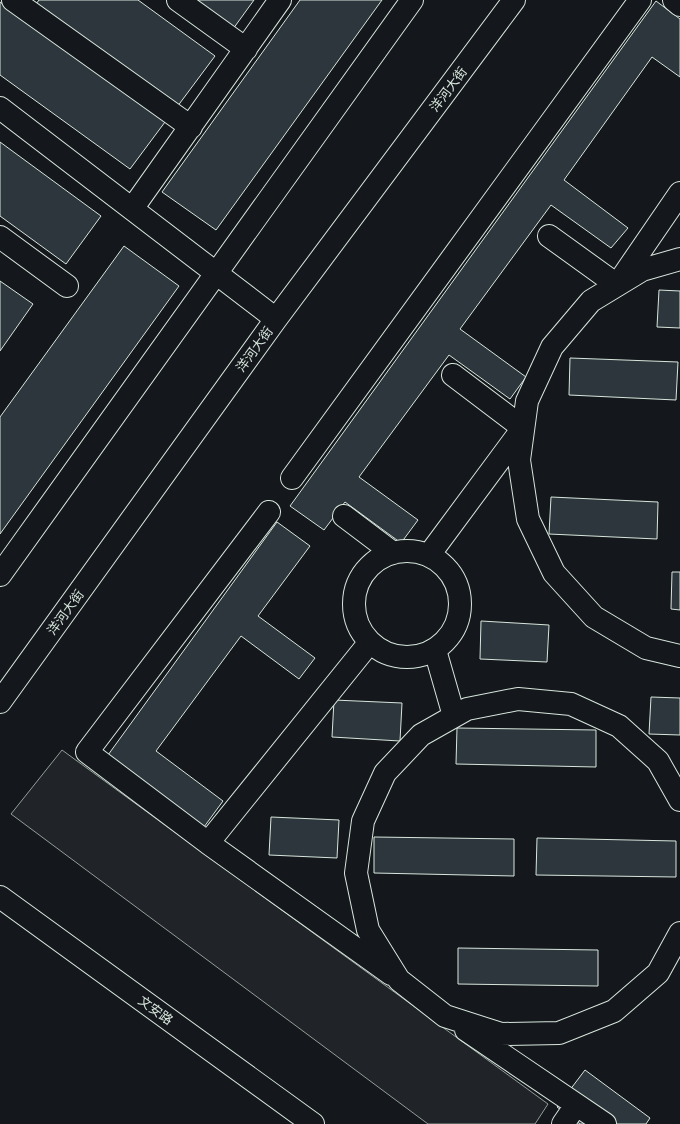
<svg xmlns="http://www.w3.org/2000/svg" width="680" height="1124" viewBox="0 0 680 1124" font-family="'PT Sans','Noto Sans SC',sans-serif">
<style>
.green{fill:#202428;stroke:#939e99}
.building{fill:#2c363c;stroke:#d8e6dc}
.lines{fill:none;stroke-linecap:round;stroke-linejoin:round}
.minor-casing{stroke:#d8e6dc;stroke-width:24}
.major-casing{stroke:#d8e6dc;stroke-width:24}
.minor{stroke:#14181c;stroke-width:22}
.major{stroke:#14181c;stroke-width:22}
.labels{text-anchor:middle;stroke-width:3;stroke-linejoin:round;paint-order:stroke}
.street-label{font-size:13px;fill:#d8e6dc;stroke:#14181c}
</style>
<rect width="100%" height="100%" fill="#14181c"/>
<!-- green -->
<path class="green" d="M62,750L548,1104L535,1124H428L11,814Z"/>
<!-- building -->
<path class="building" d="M39,0H138L215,56L177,107L36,4Z
M194,0H254L233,29Z
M300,0H382L216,230L162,192Z
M656,1L680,19V77L652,57L564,180L628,228L611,248L551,205L460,329L526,377L510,399L449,355L359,477L418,520L401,543L345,502L324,530L290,506Z
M0,2L165,122L130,169L0,75Z
M0,142L101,216L66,264L0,216Z
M124,246L179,286L0,534V417Z
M0,281L33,304L0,351Z
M659,290L680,291V328L657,327Z
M570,358L678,362L676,400L569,395Z
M551,497L658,502L657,539L549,534Z
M277,522L310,546L258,616L315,658L299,679L241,636L156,751L223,801L204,827L108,755Z
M672,572H680V610L671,609Z
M481,621L549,625L547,662L480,659Z
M651,697L680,698V735L649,734Z
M334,700L402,703L400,741L332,737Z
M457,728L596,730V767L456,764Z
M271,817L339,820L337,858L269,855Z
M374,837L514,839V876L374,873Z
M537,838L676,841V877L536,875Z
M458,948L598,950V986L458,984Z
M585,1070L650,1118L646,1124H580L557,1107Z"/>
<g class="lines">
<!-- minor casing -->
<g class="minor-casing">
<path id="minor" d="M13,0L191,127
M178,0L246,49
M674,0L680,5
M0,108L276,319
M132,209L280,0
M549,236L617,285L680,193
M0,237L67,286
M680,259L642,270L591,301L552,347L527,401L519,460L528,519L554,573L594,617L646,648L680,656
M292,478L640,0
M344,516L393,553
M354 604a53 53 0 1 1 106 0a53 53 0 1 1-106 0Z
M429,555L523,428L453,375
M0,575L412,0
M370,642L208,843L391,974
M435,650L454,716
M0,702L276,319L514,0
M680,800L658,761L619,726L571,704L518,699L467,709L421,735L385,773L363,821L356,873L368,930L399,980L445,1016L501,1034L559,1033L614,1011L658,973L680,933
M208,843L87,752L269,512
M466,1030L605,1124
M563,1124L576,1105"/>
</g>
<!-- major casing -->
<g class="major-casing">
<path id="major" d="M0,897L313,1124"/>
</g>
<!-- minor -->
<use href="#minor" class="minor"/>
<!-- major -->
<use href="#major" class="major"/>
</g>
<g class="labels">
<!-- street labels -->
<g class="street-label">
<text transform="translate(448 89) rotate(-53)" y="5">洋河大街</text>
<text transform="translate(254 349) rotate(-54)" y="5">洋河大街</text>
<text transform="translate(65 612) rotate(-54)" y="5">洋河大街</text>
<text transform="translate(156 1010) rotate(36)" y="5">文安路</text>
</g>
</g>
</svg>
